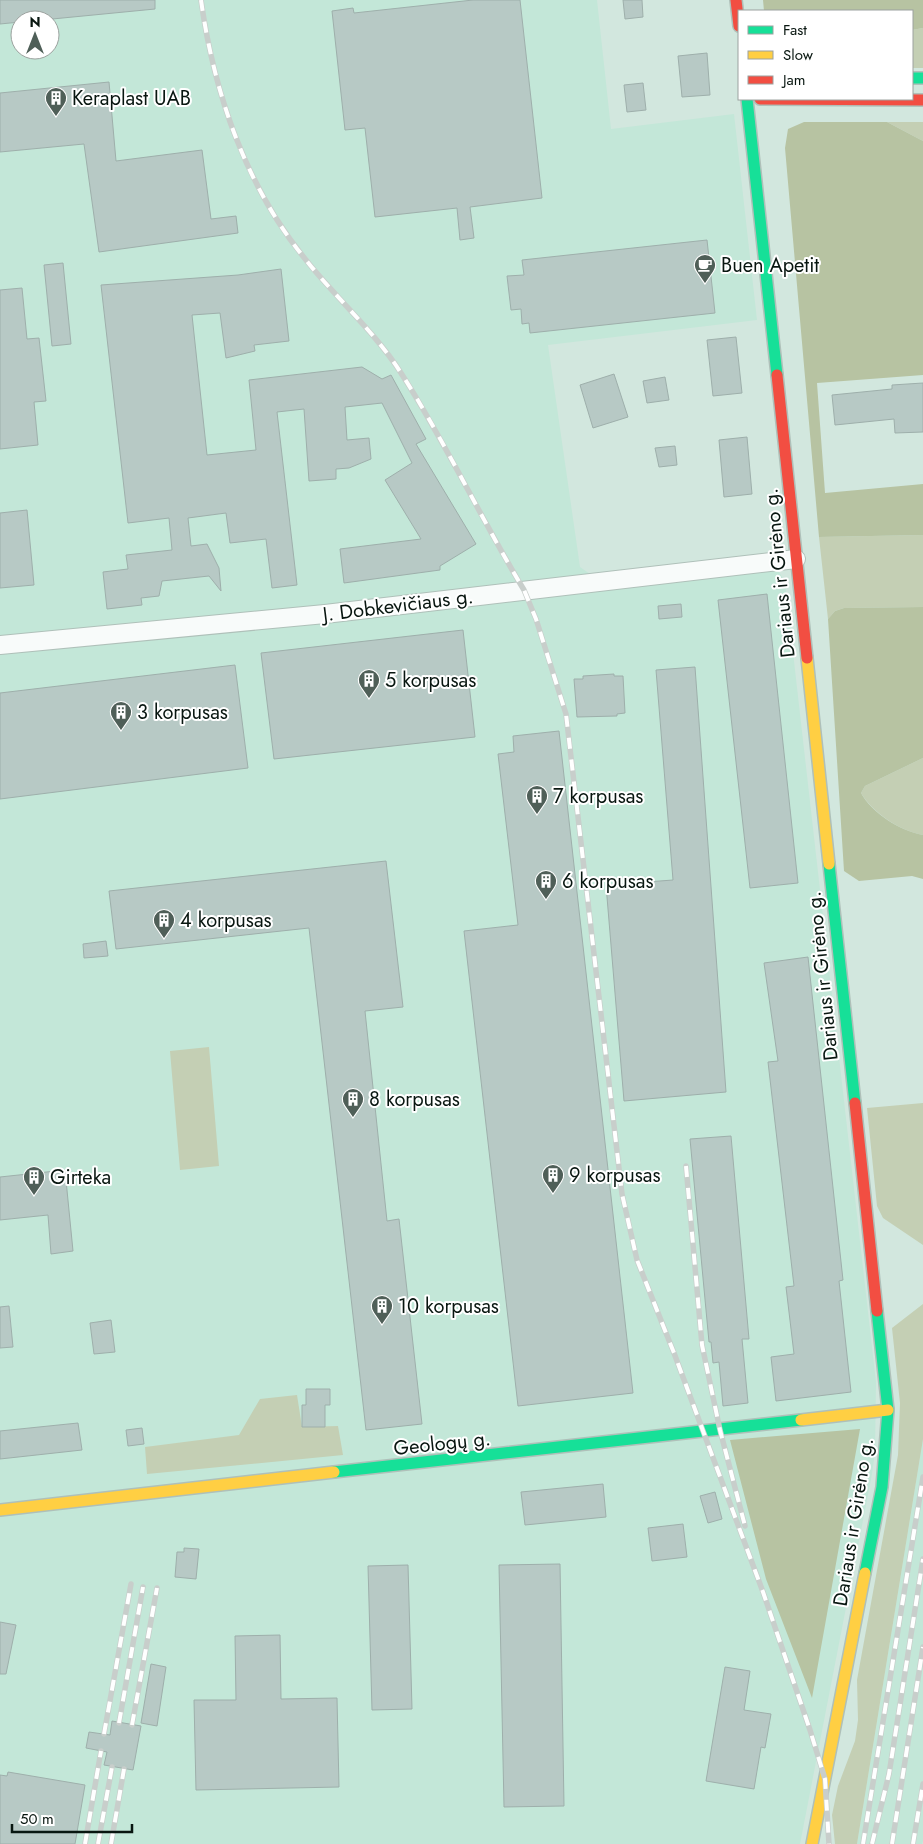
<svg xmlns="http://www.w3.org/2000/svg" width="923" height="1844" viewBox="0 0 923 1844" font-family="Jost,sans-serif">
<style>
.built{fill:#c3e7d8;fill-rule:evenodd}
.green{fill:#c4cfb4}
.forest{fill:#b7c3a2}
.building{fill:#b7c9c5;stroke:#9eafab}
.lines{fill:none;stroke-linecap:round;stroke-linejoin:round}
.street-casing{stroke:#afc0b9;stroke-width:20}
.fast-casing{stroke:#afc0b9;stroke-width:14}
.slow-casing{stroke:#afc0b9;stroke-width:14}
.jam-casing{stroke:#afc0b9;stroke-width:14}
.street{stroke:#f8fbfa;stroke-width:18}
.fast{stroke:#16e098;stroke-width:11}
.slow{stroke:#ffcf43;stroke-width:11}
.jam{stroke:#f24e42;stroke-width:11}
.rail-casing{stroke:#c8cecb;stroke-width:5.5}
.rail{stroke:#fff;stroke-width:4;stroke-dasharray:11;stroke-linecap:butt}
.labels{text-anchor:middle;stroke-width:4;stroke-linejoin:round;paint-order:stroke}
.poi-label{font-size:20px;fill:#081610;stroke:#fff;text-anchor:start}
.street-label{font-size:20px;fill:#081610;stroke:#fff}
</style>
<rect width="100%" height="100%" fill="#d2e7de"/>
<!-- built -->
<path class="built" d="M0,0H597L611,129L734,114L757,320L548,345L580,567L590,574L768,553L785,582L876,1382L875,1452L872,1474L800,1844H0ZM20,20H50V50H20Z
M923,1439V1841L922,1844H857Z"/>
<!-- green -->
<path class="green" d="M923,28V68H912V30Z
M887,122H923V141Z
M923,535V607L844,608L835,611L828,619L819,537Z
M923,758V835C900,831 873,813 861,793L865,786Z
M209,1047L219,1166L180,1170L170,1051Z
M923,1103V1245L883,1218L877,1206L867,1108Z
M923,1304V1439L857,1844H835L832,1815L838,1786L855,1741L858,1720L857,1680L898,1455L900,1403L892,1328Z
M297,1395L302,1427L338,1426L343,1455L147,1474L145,1447L239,1435L260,1399Z"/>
<!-- forest -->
<path class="forest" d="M763,0H923V28L912,30V11H764Z
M804,122H887L923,141V375L817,383L825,493L923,484V535L819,537L785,148L788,129Z
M923,607V758L865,786L861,793C872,813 900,831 923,835V879L912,876L859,881L844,871L828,619L835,611L844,608Z
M860,1429L812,1698L766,1579L730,1440Z"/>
<!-- building -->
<path class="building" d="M0,0H155V9L42,20H20V22L0,24Z
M473,0H520L542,198L470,207L474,238L460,240L457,208L375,217L365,128L345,130L332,11L353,8L354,13Z
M623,0H642L643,17L625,19Z
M707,53L710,95L682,97L678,56Z
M109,82L116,161L202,150L211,219L236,216L238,233L99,252L84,144L0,152V93Z
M643,83L646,110L627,112L624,85Z
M707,240L715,313L530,333L529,323L522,324L521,309L511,310L507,276L524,275L522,260Z
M63,263L71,344L52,346L44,265Z
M281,269L289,341L254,345L255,351L226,358L220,313L192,315L207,455L256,450L249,380L362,367L382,379L391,375L426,439L416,444L476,544L440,566V570L344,583L340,549L421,539L385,480L412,463L382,403L345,407L347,440L369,438L371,459L349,468L336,469V479L309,481L304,409L277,412L297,585L272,588L266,539L230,543L226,513L188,518L191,546L207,544L219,568L221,591L209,576L162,581L159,596L141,598L142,605L107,609L103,572L128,569L126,555L172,550L169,518L128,523L101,285L238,275Z
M22,288L27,339L39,338L46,401L34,402L38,445L0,449V290Z
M736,337L742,393L713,396L707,340Z
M614,374L628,417L593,428L580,385Z
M665,377L669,400L647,403L643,381Z
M923,383V432L895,433L894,419L835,425L832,395L892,389V385Z
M747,437L752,494L724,497L719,440Z
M675,446L677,465L659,467L655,448Z
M27,510L34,585L0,588V513Z
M767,594L798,883L750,888L718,600Z
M681,604L682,617L659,619L658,606Z
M463,630L475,737L274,759L261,653Z
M235,665L248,768L0,799V693Z
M695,667L726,1092L624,1101L606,885L673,880L656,670Z
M614,674V676H623L625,713L617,714V716L577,717L574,679H583V676Z
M559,731L633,1393L518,1406L464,931L518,925L498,754L514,752L513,736Z
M386,861L403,1007L365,1011L387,1221L399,1219L422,1424L366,1430L309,928L116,949L109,891Z
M106,941L108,956L84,958L83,944Z
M808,957L843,1280L839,1281L851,1392L776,1401L771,1357L794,1354L786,1287L794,1286L768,1062L778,1061L764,963Z
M731,1136L749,1339H742L748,1403L723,1406L719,1362L713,1363L711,1342H709L690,1139Z
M65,1170L73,1251L51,1254L48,1215L0,1220V1177Z
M9,1306L13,1347L0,1348V1307Z
M111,1320L115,1352L94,1354L90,1323Z
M306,1389H330V1405H325V1427H302V1405H306Z
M78,1423L82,1450L0,1459V1431Z
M142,1428L144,1444L128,1446L126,1430Z
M603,1484L606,1517L525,1525L521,1492Z
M715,1492L722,1519L708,1523L700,1496Z
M683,1524L687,1557L652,1561L648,1528Z
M184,1548L199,1549L196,1579L175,1577L177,1552H184Z
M560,1564L564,1806L504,1807L499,1565Z
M408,1565L412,1709L372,1710L368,1566Z
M0,1622L16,1625L6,1674H0Z
M280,1635L281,1699L337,1698L339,1787L196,1790L194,1700H236L235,1636Z
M151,1664L166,1667L157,1726L141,1723Z
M725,1667L750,1671L744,1710L771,1714L765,1748L761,1747L754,1789L706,1781Z
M112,1721L141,1726L133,1770L104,1765L107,1752L86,1748L89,1732L110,1735Z
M8,1772L85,1785L75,1844H0V1775L7,1776Z"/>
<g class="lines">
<!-- street casing -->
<g class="street-casing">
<path id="street" d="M0,645L325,614L796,559"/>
</g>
<!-- fast casing -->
<g class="fast-casing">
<path id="fast" d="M912,78H923
M747,99L777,375
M829,864L855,1103
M334,1472L801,1420
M865,1573L882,1487L888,1410L877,1311"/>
</g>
<!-- slow casing -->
<g class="slow-casing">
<path id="slow" d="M807,658L829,864
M801,1420L888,1410
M0,1510L334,1472
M812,1844L865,1573"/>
</g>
<!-- jam casing -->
<g class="jam-casing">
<path id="jam" d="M736,0L739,26
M760,99L923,100
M777,375L807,658
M855,1103L877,1311"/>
</g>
<!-- street -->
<use href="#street" class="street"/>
<!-- fast -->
<use href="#fast" class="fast"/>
<!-- slow -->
<use href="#slow" class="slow"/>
<!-- jam -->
<use href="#jam" class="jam"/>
<!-- rail casing -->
<g class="rail-casing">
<path id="rail" d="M201,0C214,93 246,187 306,260C336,298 375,332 401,373C446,443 481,519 524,590L536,619L566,714L622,1194L637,1260L674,1353L763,1592L810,1730L825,1779L829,1844
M686,1166L702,1345L720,1430L745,1526
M119,1723L143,1587
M132,1725L157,1588
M104,1734L131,1584
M85,1844L101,1751
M98,1844L112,1767
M111,1844L124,1769
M863,1844L923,1477
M872,1844L889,1774L923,1559
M892,1844L923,1647
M913,1844L923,1784"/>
</g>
<!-- rail -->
<use href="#rail" class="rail"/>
</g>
<!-- icons -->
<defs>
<g id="building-pin" transform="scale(1.125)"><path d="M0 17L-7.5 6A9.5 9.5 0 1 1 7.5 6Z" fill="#4f5f58" stroke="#fff"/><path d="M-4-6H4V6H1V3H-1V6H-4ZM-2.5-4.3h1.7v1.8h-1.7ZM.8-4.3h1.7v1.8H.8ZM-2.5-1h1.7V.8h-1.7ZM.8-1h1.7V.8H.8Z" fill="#fff"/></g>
<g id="cafe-pin" transform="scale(1.125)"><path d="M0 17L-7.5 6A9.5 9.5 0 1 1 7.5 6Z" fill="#4f5f58" stroke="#fff"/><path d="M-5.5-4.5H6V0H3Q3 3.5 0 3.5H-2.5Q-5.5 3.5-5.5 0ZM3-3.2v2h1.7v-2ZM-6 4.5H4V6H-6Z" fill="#fff"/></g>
</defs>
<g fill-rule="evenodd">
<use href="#building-pin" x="56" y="98"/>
<use href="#cafe-pin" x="705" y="265"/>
<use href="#building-pin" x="369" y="680"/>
<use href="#building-pin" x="121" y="712"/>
<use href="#building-pin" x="537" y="796"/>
<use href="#building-pin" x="546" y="881"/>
<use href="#building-pin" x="164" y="920"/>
<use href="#building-pin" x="353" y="1099"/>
<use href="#building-pin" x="553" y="1175"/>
<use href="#building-pin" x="34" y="1177"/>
<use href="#building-pin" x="382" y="1306"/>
</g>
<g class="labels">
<!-- poi labels -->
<g class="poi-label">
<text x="72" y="105">Keraplast UAB</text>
<text x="721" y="272">Buen Apetit</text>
<text x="385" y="687">5 korpusas</text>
<text x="137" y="719">3 korpusas</text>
<text x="553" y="803">7 korpusas</text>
<text x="562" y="888">6 korpusas</text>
<text x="180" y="927">4 korpusas</text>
<text x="369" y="1106">8 korpusas</text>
<text x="569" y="1182">9 korpusas</text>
<text x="50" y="1184">Girteka</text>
<text x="398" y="1313">10 korpusas</text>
</g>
<!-- street labels -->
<g class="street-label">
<text transform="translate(779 573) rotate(-96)" y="7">Dariaus ir Girėno g.</text>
<text transform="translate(398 605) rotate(-7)" y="7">J. Dobkevičiaus g.</text>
<text transform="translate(822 976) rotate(-96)" y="7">Dariaus ir Girėno g.</text>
<text transform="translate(442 1443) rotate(-6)" y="7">Geologų g.</text>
<text transform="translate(853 1522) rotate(-81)" y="7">Dariaus ir Girėno g.</text>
</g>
</g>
<!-- legend -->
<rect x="738" y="10" width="175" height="90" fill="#ffffff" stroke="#9ca29f"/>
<rect x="748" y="26" width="25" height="8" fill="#16e098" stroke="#9ca29f"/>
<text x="783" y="35" font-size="15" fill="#081610">Fast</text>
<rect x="748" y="51" width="25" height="8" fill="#ffcf43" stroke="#9ca29f"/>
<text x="783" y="60" font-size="15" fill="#081610">Slow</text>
<rect x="748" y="76" width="25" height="8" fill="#f24e42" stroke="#9ca29f"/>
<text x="783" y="85" font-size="15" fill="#081610">Jam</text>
<!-- north arrow -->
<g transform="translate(35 35)"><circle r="24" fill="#ffffff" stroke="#9ca29f"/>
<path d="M0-4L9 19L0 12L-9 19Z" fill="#4f5f58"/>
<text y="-8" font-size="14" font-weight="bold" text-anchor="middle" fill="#081610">N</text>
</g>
<!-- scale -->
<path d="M12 1824v8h120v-8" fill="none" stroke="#081610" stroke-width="2.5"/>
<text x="20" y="1824" font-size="15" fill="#081610" stroke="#ffffff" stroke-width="4" paint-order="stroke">50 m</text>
</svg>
